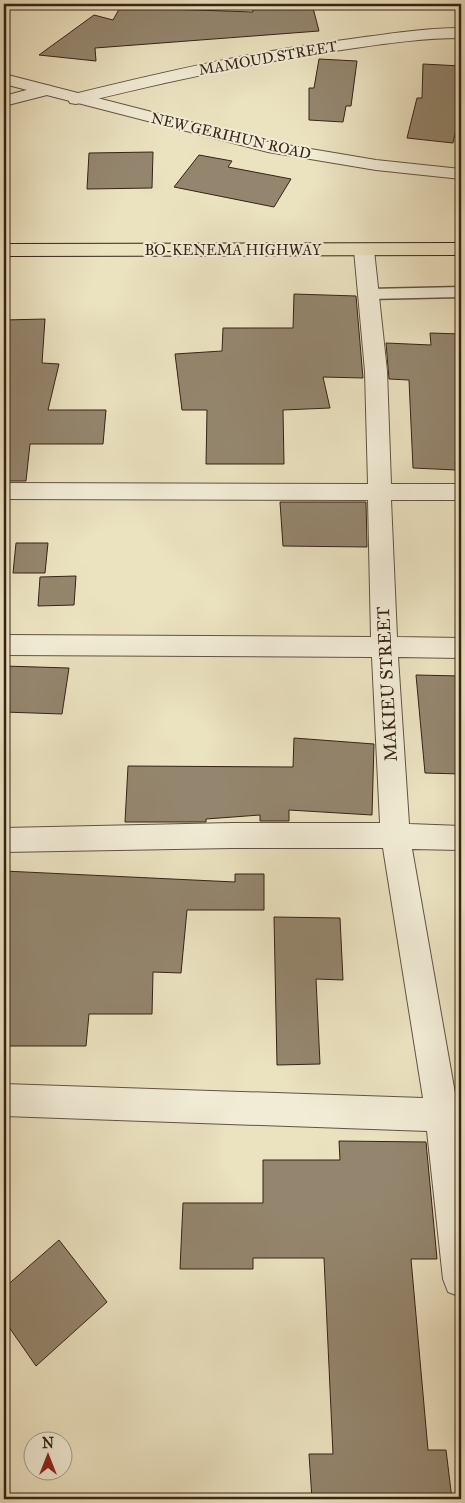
<svg xmlns="http://www.w3.org/2000/svg" width="465" height="1503" viewBox="0 0 465 1503" font-family="'IM FELL Great Primer',serif">
<style>
.building{fill:#94866e;stroke:#362315}
.lines{fill:none;stroke-linecap:round;stroke-linejoin:round}
.service-casing{stroke:#635340;stroke-width:3}
.minor-casing{stroke:#635340;stroke-width:2}
.tertiary-casing{stroke:#635340;stroke-width:2}
.trunk-casing{stroke:#362315;stroke-width:2}
.service{fill:#f2ecd6;fill-rule:evenodd}
.minor{fill:#f2ecd6;fill-rule:evenodd}
.tertiary{fill:#f2ecd6;fill-rule:evenodd}
.trunk{fill:#ebe2c0;fill-rule:evenodd}
.labels{text-anchor:middle;stroke-width:4;stroke-linejoin:round;paint-order:stroke}
.far-street-label{font-size:15px;fill:#362315;stroke:#f2ecd6}
.street-label{font-size:18px;fill:#362315;stroke:#f2ecd6}
</style>
<rect width="100%" height="100%" fill="#ebe2c0"/>
<filter id="stains"><feTurbulence type="fractalNoise" baseFrequency=".004" numOctaves="4"/><feColorMatrix values="0 0 0 0 .2 0 0 0 0 .09 0 0 0 0 .02 0 0 0 .5 -.17"/></filter>
<radialGradient id="worn" r=".72"><stop offset=".6" stop-color="#630" stop-opacity="0"/><stop offset="1" stop-color="#630" stop-opacity=".3"/></radialGradient>
<!-- building -->
<path class="building" d="M122,4H171L168,9L253,12L252,4H312L319,31L95,48L96,61L39,55L94,15L113,20Z
M319,59L357,61L351,106H346L343,122L309,120V88H314Z
M423,64L461,66V107L453,143L407,138L417,98H422Z
M153,152L152,188L87,189L89,153Z
M199,155L232,161L228,167L291,179L274,207L174,187Z
M294,294L356,296L363,378L323,377L330,408L283,410L284,464H206L207,410H182L175,354L222,351L223,328H293Z
M45,319L42,363L59,364L48,410H106L103,444H30L26,481H4V320Z
M430,333L461,334V462H455L456,470L413,468L409,380L389,379L386,343L431,345Z
M280,502H366L367,547L283,546Z
M16,543H48L45,573H13Z
M76,576L74,605L38,606L40,577Z
M4,666L69,668L62,714L4,712Z
M416,675L461,676V774L425,773Z
M294,738L374,744L372,815L289,810V821H260V815L206,819V822H125L128,766L293,767Z
M4,871L235,882V874H264V910H187L181,973L153,972L152,1014H89L86,1046H4Z
M274,917L340,918L343,980L316,979L320,1064L277,1065Z
M339,1141L426,1142L437,1259H411L428,1450H446L452,1499H312L309,1454H333L324,1258H253V1269H180L183,1203H263V1160H340Z
M59,1240L107,1302L36,1366L4,1320V1288Z"/>
<g class="lines">
<!-- service casing -->
<g class="service-casing">
<path id="service" d="M461,287V297L369,299L364,297L361,294L364,291L369,289Z"/>
</g>
<!-- minor casing -->
<g class="minor-casing">
<path id="minor" d="M461,28V38C425,38 390,43 355,48C261,61 169,81 76,104L70,103L68,99L70,95C163,72 256,51 351,39C388,34 424,28 461,28Z
M45,85L51,86L53,90L51,94L4,106V96Z
M364,244L371,246L374,250L387,371L391,484H461V500H391L397,637L461,638V658L398,657L409,824L461,826V850L412,849L456,1099H461V1297L448,1292L443,1279L427,1131L4,1116V1084L423,1098L383,848H232L4,852V828L232,823H380L372,657L4,655V635L371,637L368,500L4,499V483L368,484L365,371L354,250L357,246Z"/>
</g>
<!-- tertiary casing -->
<g class="tertiary-casing">
<path id="tertiary" d="M4,74L269,142L376,160L461,169V179L376,170L268,152L4,84Z"/>
</g>
<!-- trunk casing -->
<g class="trunk-casing">
<path id="trunk" d="M461,243V255L4,256V244Z"/>
</g>
<!-- service -->
<use href="#service" class="service"/>
<!-- minor -->
<use href="#minor" class="minor"/>
<!-- tertiary -->
<use href="#tertiary" class="tertiary"/>
<!-- trunk -->
<use href="#trunk" class="trunk"/>
</g>
<g class="labels">
<!-- far-street labels -->
<g class="far-street-label">
<text transform="translate(268 58) rotate(-10)" y="5">MAMOUD STREET</text>
<text transform="translate(231 136) rotate(13)" y="5">NEW GERIHUN ROAD</text>
<text x="233" y="255">BO-KENEMA HIGHWAY</text>
</g>
<!-- street labels -->
<g class="street-label">
<text transform="translate(387 684) rotate(-93)" y="6">MAKIEU STREET</text>
</g>
</g>
<!-- margin -->
<rect width="465" height="1503" fill="none" stroke="#ebe2c0" stroke-width="20"/>
<rect x="5" y="5" width="455" height="1493" fill="none" stroke="#362315" stroke-width="2.5"/>
<rect x="10" y="10" width="445" height="1483" fill="none" stroke="#362315"/>
<!-- north arrow -->
<g transform="translate(48 1456)"><circle r="24" fill="#f2ecd6" stroke="#a79c89"/>
<path d="M0-4L9 19L0 12L-9 19Z" fill="#8f2418"/>
<text y="-8" font-size="14" font-weight="bold" text-anchor="middle" fill="#362315">N</text>
</g>
<rect width="100%" height="100%" filter="url(#stains)"/>
<rect width="100%" height="100%" fill="url(#worn)"/>
</svg>
